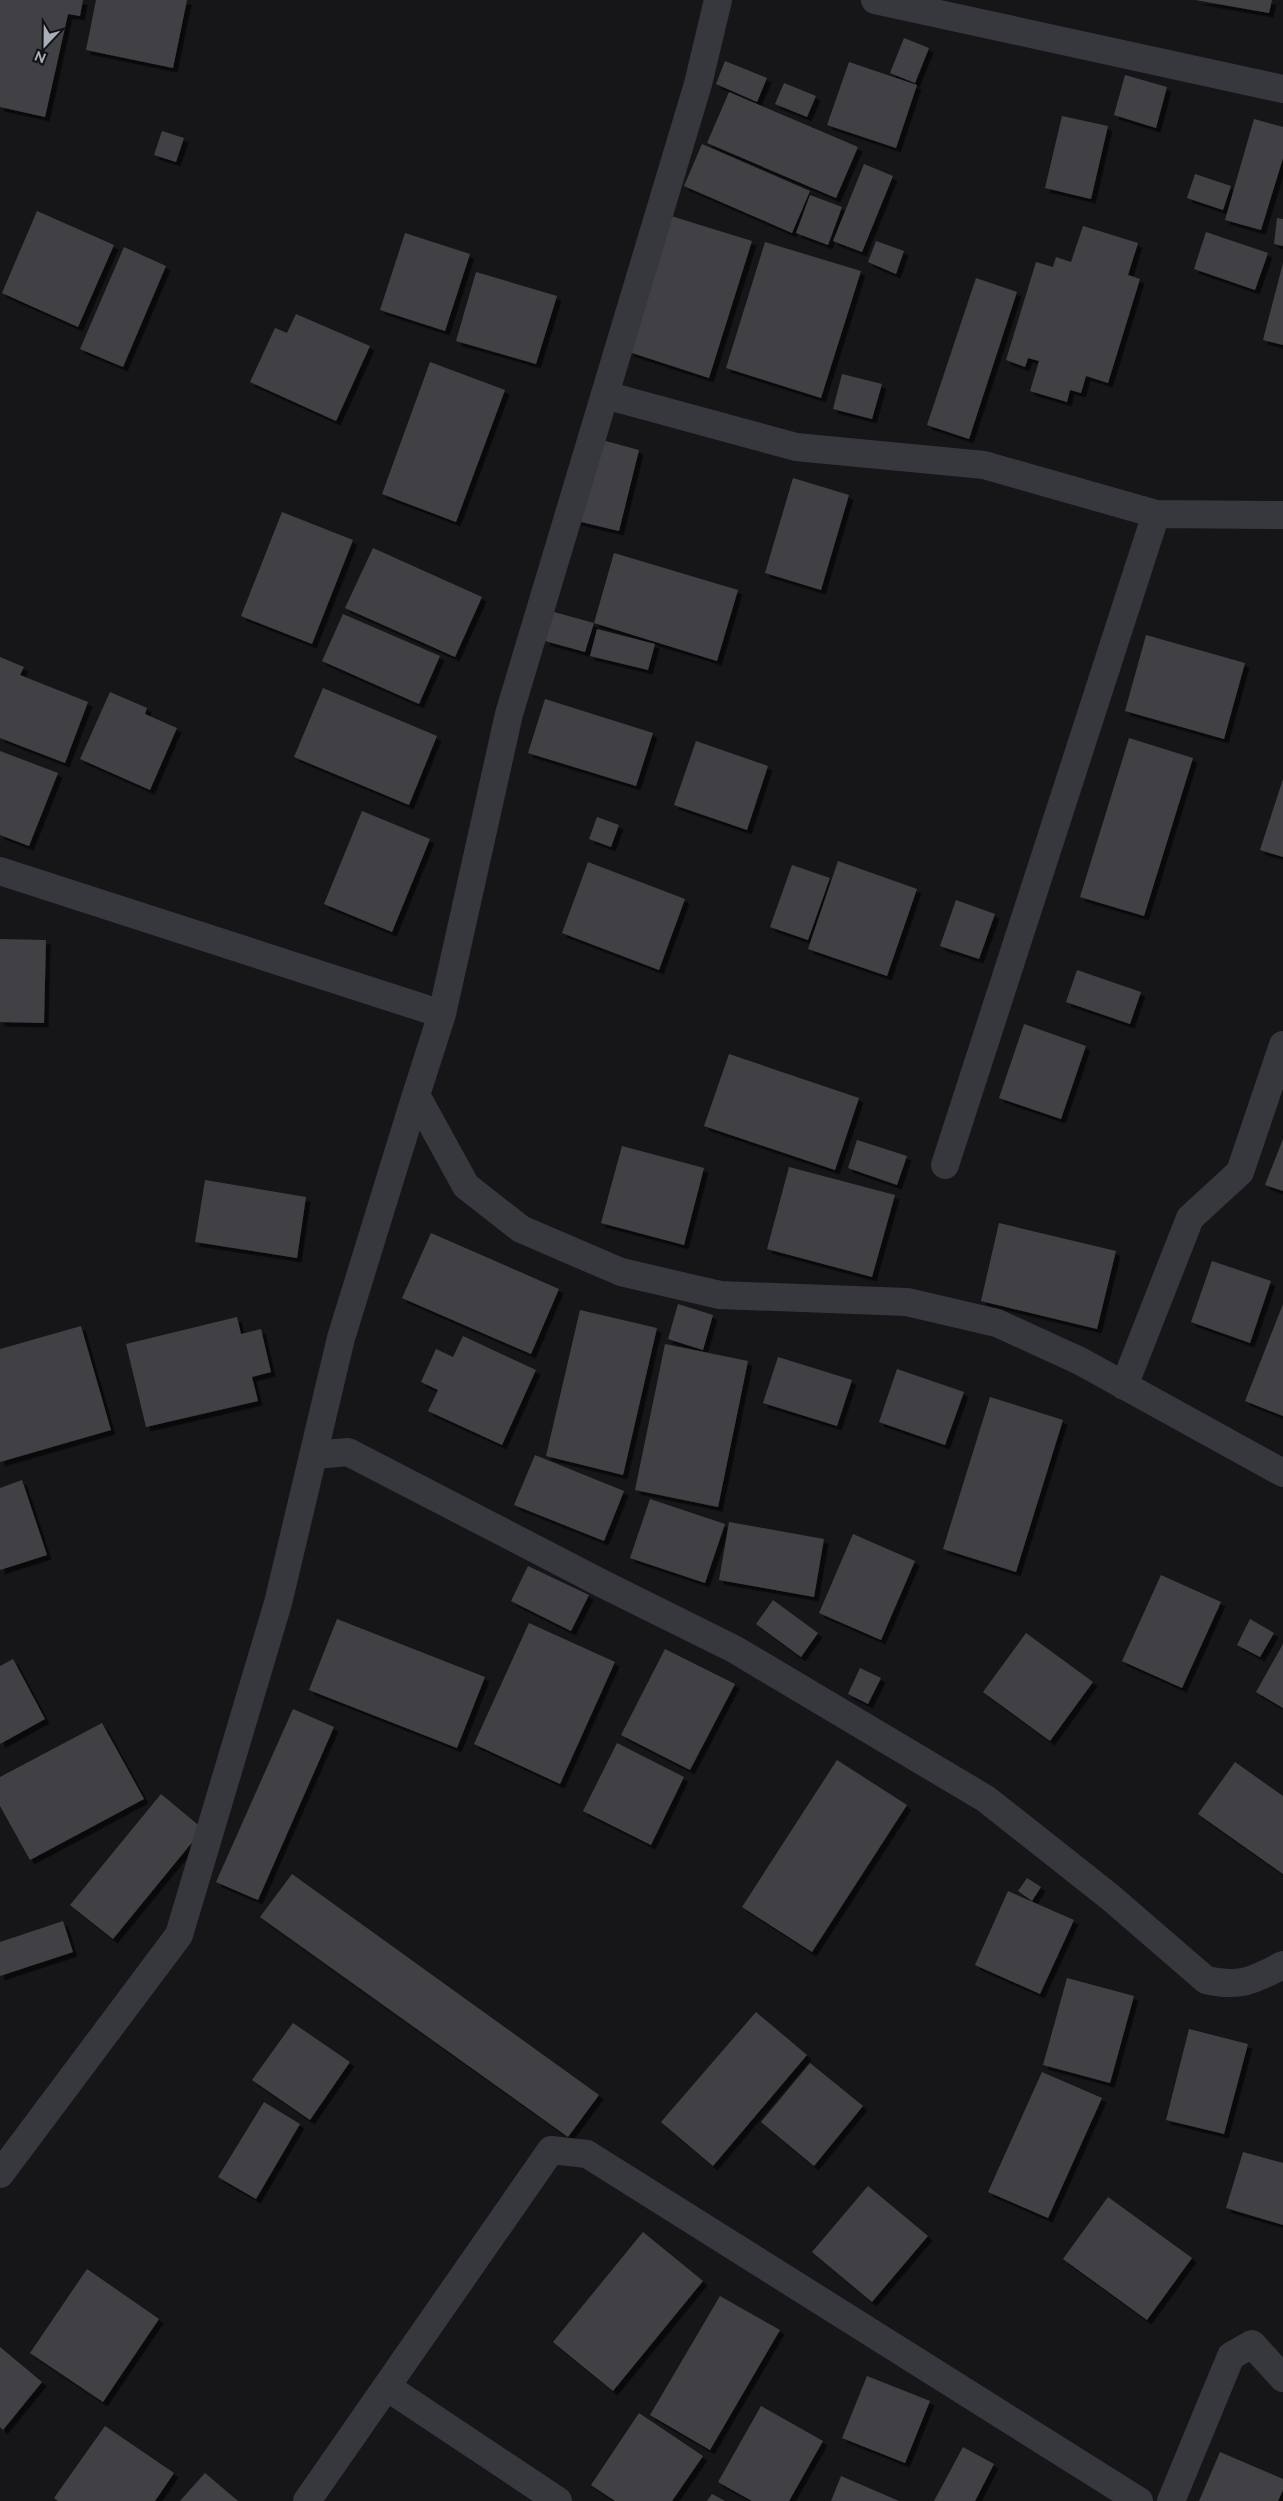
<svg xmlns="http://www.w3.org/2000/svg" width="1283" height="2501" viewBox="0 0 1283 2501" font-family="Raleway,sans-serif">
<style>
.building{fill:#404145;filter:url(#shadow)}
.lines{fill:none;stroke-linecap:round;stroke-linejoin:round}
.street{stroke:#37383d;stroke-width:28}
</style>
<defs>
<filter id="shadow"><feDropShadow dx="4.5" dy="4.5" stdDeviation="0" flood-color="#0009"/></filter>
</defs>
<rect width="100%" height="100%" fill="#161618"/>
<!-- building -->
<path class="building" d="M0,0H83L80,16L68,14L45,117L0,107Z
M96,0H187L173,68L86,50Z
M1195,0H1272L1269,13Z
M904,38L929,48L915,83L890,73Z
M725,61L767,78L757,102L716,84Z
M849,62L917,85L896,148L827,125Z
M1125,75L1167,87L1156,128L1114,115Z
M784,83L816,96L807,117L775,104Z
M729,92L858,147L836,198L707,143Z
M1062,116L1108,126L1091,199L1045,188Z
M1254,119L1283,127V158L1261,230L1225,220Z
M162,131L184,138L176,162L154,155Z
M702,144L810,191L792,233L684,186Z
M864,164L893,176L862,252L833,241Z
M1195,174L1231,186L1223,210L1187,198Z
M810,195L842,207L828,245L796,233Z
M37,211L114,245L78,327L2,293Z
M671,216L752,241L709,378L629,352Z
M1277,218L1283,219V246L1274,244Z
M1083,226L1138,243L1128,275L1140,279L1108,383L1086,376L1081,393L1070,390L1067,402L1030,391L1039,361L1028,358L1025,367L1006,360L1036,262L1053,267L1056,257L1071,262Z
M1206,232L1268,253L1255,290L1194,269Z
M405,233L470,254L445,331L380,310Z
M876,241L904,251L896,274L868,262Z
M765,242L861,271L821,398L726,368Z
M124,247L166,266L123,367L80,349Z
M1283,263V345L1263,340Z
M476,272L557,296L536,364L456,341Z
M976,278L1017,292L969,439L927,425Z
M296,314L370,346L336,421L250,382L275,328L287,333Z
M430,362L505,390L456,522L382,494Z
M842,374L882,384L872,419L833,409Z
M598,439L639,450L619,531L577,521Z
M793,478L849,495L821,590L765,573Z
M282,512L353,540L312,644L241,616Z
M373,548L482,597L455,657L345,608Z
M614,553L738,590L717,661L594,623Z
M554,612L594,623L585,652L545,641Z
M343,614L440,656L419,704L322,661Z
M597,629L655,644L648,670L590,656Z
M1146,635L1245,663L1224,739L1125,711Z
M0,657L24,667L20,675L88,702L65,763L0,738Z
M323,688L437,736L409,805L294,757Z
M110,692L147,708L145,714L177,728L150,790L80,759Z
M545,699L653,733L636,786L528,753Z
M1129,738L1193,758L1144,916L1080,897Z
M696,741L768,766L747,830L674,805Z
M0,751L58,773L29,846L0,835Z
M1283,779V857L1260,850Z
M362,811L430,839L392,932L324,904Z
M597,817L619,825L611,847L589,839Z
M838,861L917,889L887,976L808,949Z
M588,862L685,899L659,970L562,933Z
M792,865L830,878L808,940L770,927Z
M956,900L995,914L979,959L940,946Z
M0,939L46,940L44,1023L0,1022Z
M1077,970L1141,992L1130,1024L1066,1002Z
M1024,1024L1086,1046L1061,1119L999,1098Z
M729,1054L859,1098L835,1170L704,1126Z
M1283,1139V1191L1265,1185Z
M857,1140L907,1156L897,1185L848,1168Z
M622,1146L704,1168L684,1245L601,1223Z
M789,1167L895,1195L872,1277L767,1249Z
M205,1180L306,1197L297,1258L195,1242Z
M999,1223L1116,1251L1097,1329L981,1301Z
M431,1233L559,1289L531,1354L402,1298Z
M1212,1261L1271,1281L1250,1343L1191,1322Z
M678,1304L713,1315L703,1350L668,1339Z
M1283,1304V1416L1245,1401Z
M580,1310L657,1328L623,1475L546,1456Z
M237,1317L241,1334L261,1329L271,1372L252,1377L258,1401L146,1427L126,1344Z
M81,1326L111,1430L0,1462V1349Z
M463,1336L536,1370L502,1445L428,1411L438,1390L421,1382L436,1349L453,1357Z
M665,1344L748,1361L718,1507L635,1490Z
M778,1357L852,1380L837,1426L763,1403Z
M897,1369L964,1392L945,1445L879,1422Z
M990,1397L1063,1420L1016,1572L943,1549Z
M535,1455L624,1491L604,1541L514,1505Z
M22,1480L47,1555L0,1570V1488Z
M650,1499L725,1524L705,1583L630,1558Z
M729,1522L824,1539L814,1597L719,1580Z
M853,1534L915,1561L881,1640L819,1613Z
M528,1566L589,1595L571,1631L511,1601Z
M1161,1575L1221,1602L1182,1688L1122,1661Z
M773,1600L818,1633L801,1657L756,1624Z
M337,1619L485,1677L457,1748L309,1690Z
M1250,1619L1274,1633L1260,1657L1237,1645Z
M529,1623L615,1662L560,1784L474,1744Z
M1026,1633L1093,1682L1050,1741L983,1692Z
M1283,1644V1708L1256,1692Z
M665,1649L735,1684L690,1770L621,1735Z
M13,1659L45,1719L0,1744V1666Z
M860,1668L881,1678L868,1704L848,1694Z
M293,1709L334,1727L258,1900L216,1882Z
M102,1723L144,1799L30,1860L0,1806V1777Z
M617,1743L684,1777L651,1845L583,1811Z
M837,1760L907,1805L812,1952L742,1907Z
M1235,1762L1283,1796V1874L1198,1814Z
M161,1794L203,1829L113,1939L70,1905Z
M292,1874L599,2095L568,2137L260,1917Z
M1027,1878L1041,1887L1032,1901L1018,1891Z
M1008,1891L1074,1920L1040,1994L975,1965Z
M63,1921L73,1952L0,1976V1942Z
M1067,1978L1134,1996L1110,2083L1043,2065Z
M756,2012L807,2055L713,2166L661,2122Z
M293,2023L350,2062L310,2120L252,2080Z
M1189,2029L1248,2044L1224,2134L1166,2120Z
M810,2063L863,2106L814,2166L761,2122Z
M1042,2072L1102,2098L1048,2218L988,2192Z
M264,2102L300,2124L256,2199L218,2177Z
M1243,2152L1283,2163V2225L1226,2208Z
M868,2186L928,2236L872,2302L812,2252Z
M1108,2197L1192,2258L1147,2320L1063,2259Z
M643,2232L703,2281L613,2391L553,2342Z
M87,2269L159,2319L103,2402L30,2353Z
M720,2296L780,2330L710,2450L650,2415Z
M0,2347L42,2382L3,2430L0,2427Z
M867,2376L930,2401L905,2463L842,2438Z
M761,2406L823,2441L789,2501H752L718,2482Z
M639,2413L703,2456L672,2501H615L591,2485Z
M105,2426L174,2473L155,2501H58L54,2498Z
M963,2447L994,2464L975,2501H934Z
M1220,2452L1283,2479V2490L1278,2501H1199Z
M205,2473L238,2501H180Z
M841,2476L899,2501H831Z
M712,2494L725,2501H707Z"/>
<g class="lines">
<!-- street -->
<path class="street" d="M718,0L698,84L509,714L442,1014L416,1095L466,1186L521,1229L621,1272L720,1295L907,1302L997,1323L1080,1361L1283,1473
M875,0L1283,89
M605,395L796,447L984,465L1156,514L1283,515
M0,871L442,1014
M945,1165L1156,514
M1124,1386L1190,1218L1240,1172L1283,1045
M315,1455L348,1452L603,1584L734,1649L986,1799L1110,1897L1206,1980C1240,1988 1254,1980 1283,1965
M0,2174L179,1935L278,1603L341,1338L416,1095
M387,2387L558,2501
M307,2501L551,2150L587,2154L1139,2501
M1171,2501L1231,2356L1252,2344L1283,2378"/>
</g>
<!-- north arrow -->
<g transform="translate(45 45) rotate(202)" stroke="#111113" stroke-width="4" paint-order="stroke">
<path d="M0-4L9 19L0 12L-9 19Z" fill="#a8adb8"/>
<text y="-8" font-size="14" font-weight="bold" text-anchor="middle" fill="#a8adb8">N</text>
</g>
</svg>
